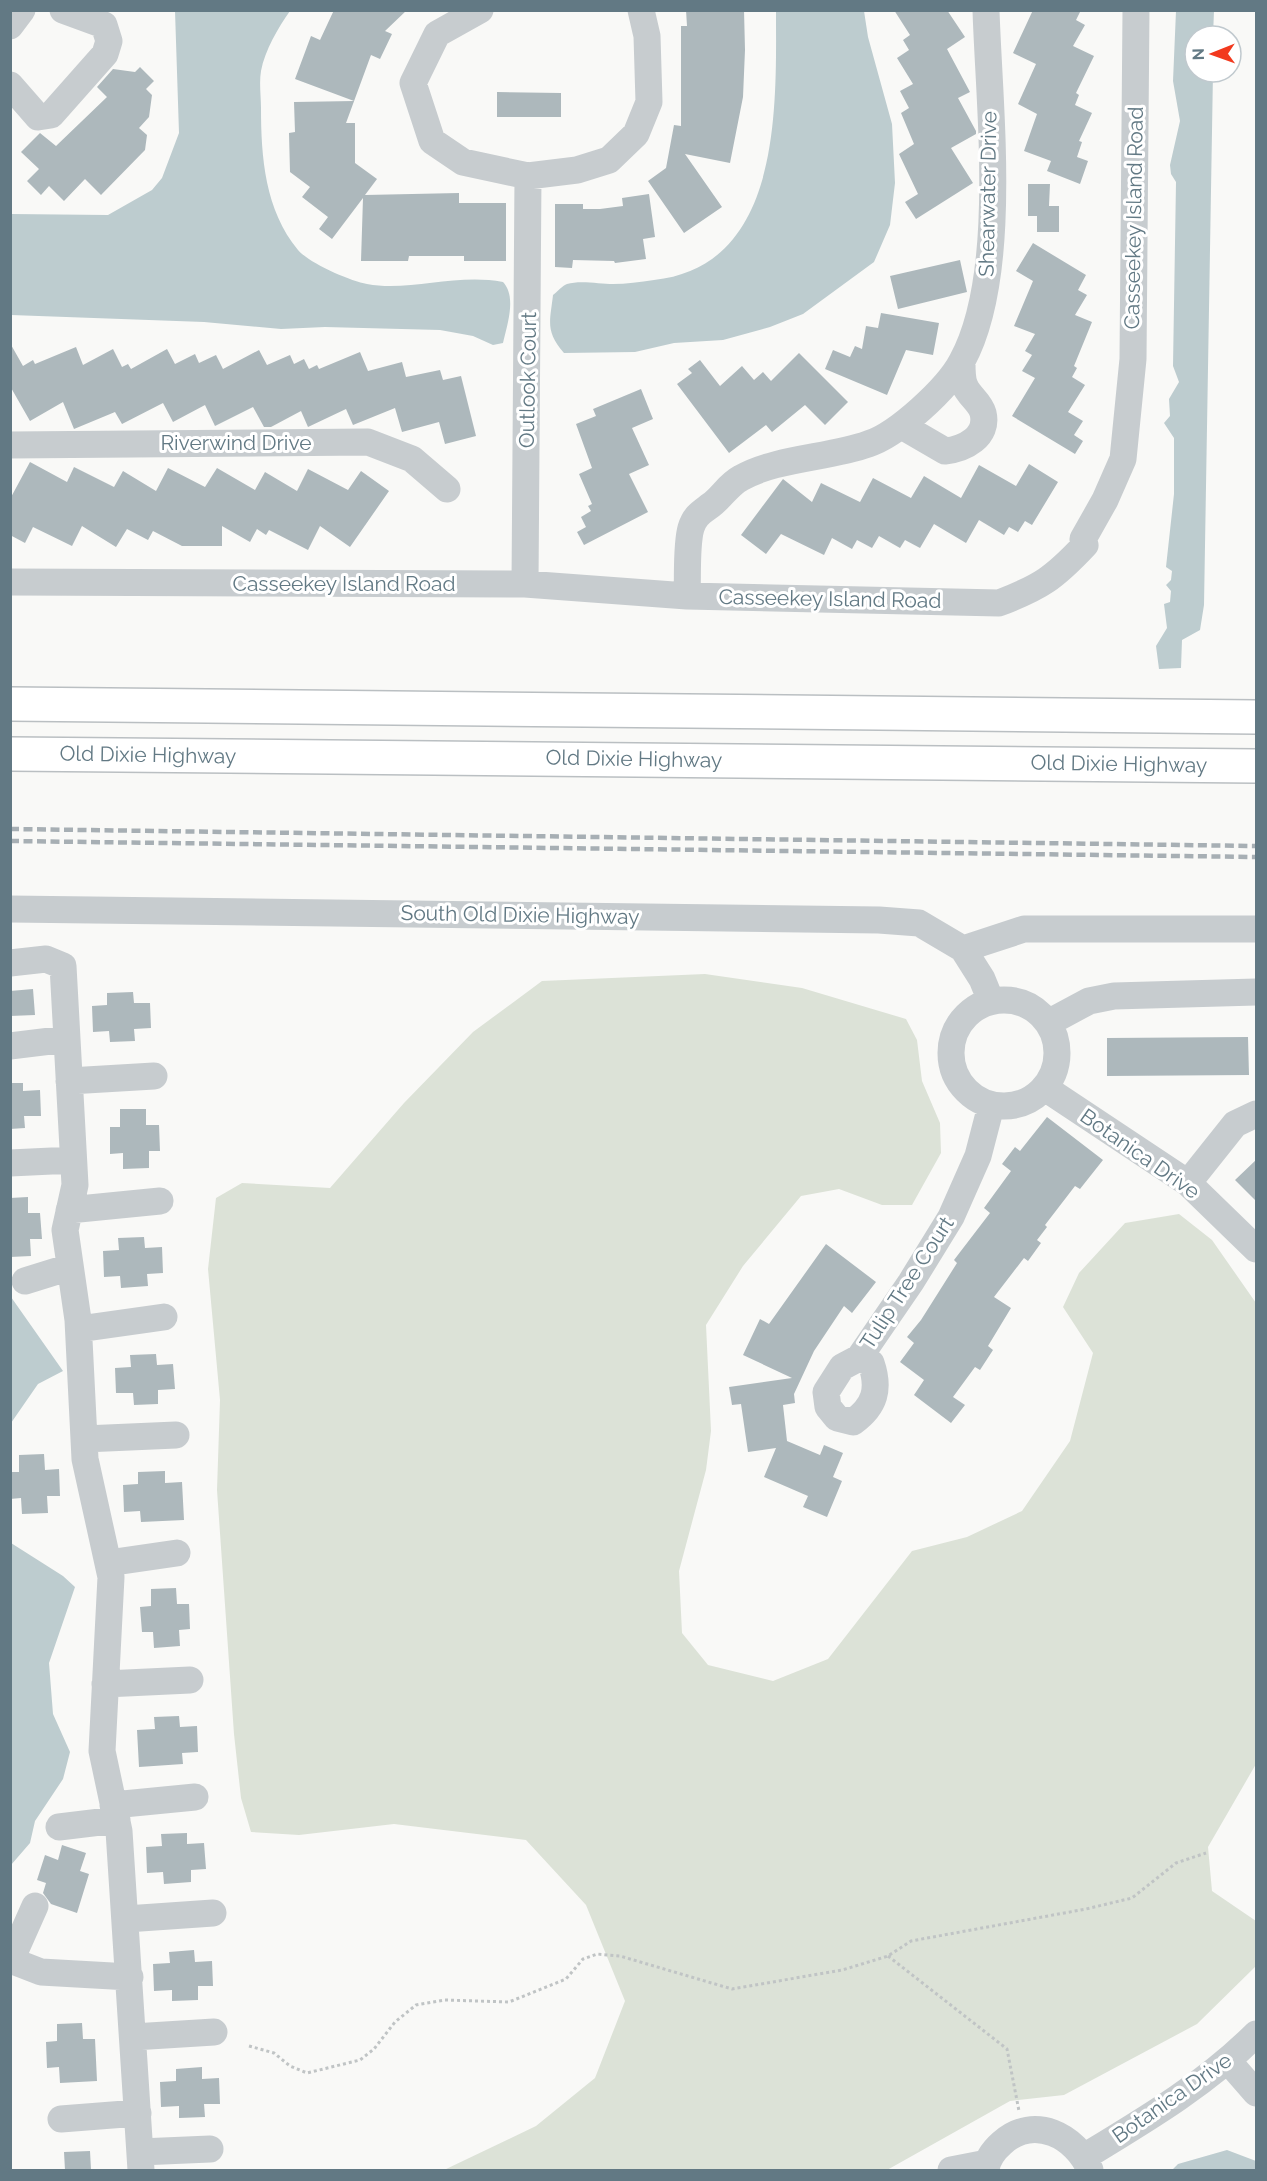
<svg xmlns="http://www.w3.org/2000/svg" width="1267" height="2181" viewBox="0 0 1267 2181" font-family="Raleway,sans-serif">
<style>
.green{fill:#dce2d7}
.water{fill:#bdcccf}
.building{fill:#adb8bc}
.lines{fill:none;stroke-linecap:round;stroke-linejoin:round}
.major-casing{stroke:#babfc2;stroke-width:36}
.path{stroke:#c0c4c5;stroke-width:3;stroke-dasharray:3 3;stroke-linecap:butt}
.minor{stroke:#c7cccf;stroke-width:27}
.major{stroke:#fff;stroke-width:33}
.rail{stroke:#a7afb4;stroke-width:4.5;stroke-dasharray:9 4.5;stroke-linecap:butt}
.labels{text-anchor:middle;stroke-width:6;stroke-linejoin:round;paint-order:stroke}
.street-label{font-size:21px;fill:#627984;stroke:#fff}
</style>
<rect width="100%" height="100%" fill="#f9f9f7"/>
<!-- green -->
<path class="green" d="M705,974L802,988L906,1019L917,1040L922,1081L940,1123L941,1153L912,1205H882L839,1189L801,1196L743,1266L706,1325L711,1431L706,1470L679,1571L682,1633L708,1665L773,1681L828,1659L912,1551L967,1537L1022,1511L1070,1441L1093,1353L1063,1307L1079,1273L1125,1223L1179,1214L1212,1240L1256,1303V1764L1208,1847L1212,1891L1256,1921V1966L1197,2024L1064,2095L1010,2101L887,2170H444L536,2126L595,2078L625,2001L586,1905L526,1840L394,1824L299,1835L251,1832L241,1798L234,1734L217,1490L220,1400L208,1269L216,1198L242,1183L330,1188L404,1103L473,1032L542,981Z"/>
<!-- water -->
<path class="water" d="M175,11H290C278,28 265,50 261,71C259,83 261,96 261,108C261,157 265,210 298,250C309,263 350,281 367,284C409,292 456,273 503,282C517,297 507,325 503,343L493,345L473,336L440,330L325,327L281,329L204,322L11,315V214L108,215L152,190L162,178L179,133Z
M776,11H864L868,37L892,124L895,183L890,225L874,262L803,314L770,327L723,340L674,343L635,352L564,353C545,331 550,322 553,295C557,292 563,285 567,284C580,280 600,284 613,284C626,284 640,282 654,280C783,266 776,106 776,11Z
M1176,11H1214L1213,36H1195V72H1213L1204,605L1200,630L1182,640L1181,668L1159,669L1156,646L1167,628L1164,604L1170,602L1171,591L1166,585L1171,580L1172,571L1166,567L1174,494V438L1164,423L1170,416L1169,399L1179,382L1173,366L1176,182L1171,174L1170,165L1180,121L1173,81Z
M11,1297L63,1371L38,1384L11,1423Z
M11,1543L63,1576L75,1587L49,1663L53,1714L70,1752L63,1779L35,1821L30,1843L11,1865Z
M1227,2150L1256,2161V2170H1172L1178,2164Z"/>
<!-- building -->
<path class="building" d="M334,10H407L385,31L392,34L380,59L371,55L346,123H355V163L377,179L365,195L459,193V203H506V261H464V256H409L408,261H361L363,198L332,239L319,229L328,217L302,197L310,187L290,172L289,133L295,132L294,102L354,101L295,79L311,36L320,40Z
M686,10H744L745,50L743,97L730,163L685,154L722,207L684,233L648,181L666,168L674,125L681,126V26H687Z
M894,10H947L965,37L947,49L970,92L958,98L976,131V134L951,148L973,183L916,219L905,202L918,194L899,154L914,144L901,113L909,108L900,91L913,84L897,58L909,50L903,40L910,35Z
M1033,10H1081L1076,20L1085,25L1073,46L1094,56L1076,93L1079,95L1075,105L1092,113L1079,141L1082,142L1077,157L1088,161L1080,184L1047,171L1051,161L1024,151L1037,114L1018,104L1036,64L1013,53Z
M140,67L154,81L146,89L152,95L149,117L139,128L147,135L145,150L101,195L85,179L64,201L49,186L41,195L27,181L39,169L21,152L40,133L56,146L107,97L97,87L113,69L135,72Z
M497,92L561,93V117H497Z
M1028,184H1050L1049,206H1059V232H1037V216H1028Z
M649,194L655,237L643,239L646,259L615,263L614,261L573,260L572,268L555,267V204H583V209H600L623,206L622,198Z
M1033,243L1086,275L1078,290L1087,295L1075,315L1092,322L1074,366L1077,368L1072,377L1085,385L1068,412L1083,421L1074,435L1083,441L1075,454L1012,416L1035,378L1022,371L1032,355L1025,351L1035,334L1014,326L1033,281L1016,271Z
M960,260L967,292L898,309L890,276Z
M881,313L939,323L933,355L906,350L887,395L825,369L833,350L850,357L855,346L862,349L866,326L878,328Z
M10,343L23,366L33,360L35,364L76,347L83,365L113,349L122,367L128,364L131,369L167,349L175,364L195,354L199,363L216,355L223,369L259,350L267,365L290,355L294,364L304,359L309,369L317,365L319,369L360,352L368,371L402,362L406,377L440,370L443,380L461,376L476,436L445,444L439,422L402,432L395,408L353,425L346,409L308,427L301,411L271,427H264L253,407L215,426L205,405L173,422L163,403L122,424L115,412L74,429L63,402L30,421L10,386Z
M799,353L848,402L825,425L805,405L772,432L766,425L729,453L677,384L692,373L688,369L700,360L720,386L742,366L754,380L763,372L771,381Z
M641,389L653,419L632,428L649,465L629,474L648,512L584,545L577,532L586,527L581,517L591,511L588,506L592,504L579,474L592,468L576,424L596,416L593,409Z
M30,462L67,482L74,467L114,487L123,471L156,491L168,468L205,487L217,468L255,490L265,472L297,491L308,469L348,490L361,471L389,491L350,547L320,526L308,550L269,530L266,535L257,529L250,542L222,526V546H182L153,531L148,540L127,529L116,547L82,526L72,546L33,527L25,543L10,535V499Z
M1029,464L1058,482L1032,525L1025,521L1018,532L1009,527L1004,535L979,520L966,543L934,524L920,548L905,540L900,548L879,536L872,548L857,540L852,549L832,538L824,555L781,534L766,554L741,535L783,479L812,502L821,483L860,502L873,478L911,498L924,476L961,498L979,465L1016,486Z
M33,989L35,1015L10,1016V991Z
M133,992L134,1003H150L151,1028L134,1029L135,1041L110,1042L109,1031L93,1032L92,1006L107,1005V993Z
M1248,1037L1249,1075L1107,1076V1038Z
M10,1083H23V1091L40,1090L41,1116H24L25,1128L10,1129Z
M120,1109H146V1125H159L160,1151H149V1168L123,1169V1153L110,1154V1127H120Z
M1047,1117L1103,1160L1080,1189L1075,1186L1045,1225L1047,1227L1037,1240L1041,1243L1028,1261L1024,1258L994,1297L1011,1308L988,1346L993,1350L980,1370L975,1367L953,1397L965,1405L951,1423L914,1395L924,1380L900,1362L914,1343L907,1337L921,1320L957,1263L954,1260L990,1213L984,1208L1011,1171L1002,1164L1015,1147L1020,1151Z
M1257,1159V1202L1235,1180Z
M28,1197V1213H40L42,1239H30L31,1256L10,1257V1198Z
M144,1237L145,1248L162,1247L163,1273L147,1274L148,1286L121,1288L120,1276L104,1277L103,1251L119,1250L118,1238Z
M826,1244L876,1282L852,1313L844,1306L814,1351L794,1394L795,1403L783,1405L787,1441L820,1455L824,1445L843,1453L833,1477L842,1481L827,1517L803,1507L808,1496L764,1477L776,1448L748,1452L741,1404L732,1405L729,1387L792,1378L743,1355L760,1319L769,1324Z
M156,1354L157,1365L173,1364L175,1389L158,1390V1404L134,1405L133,1393H116L115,1368L131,1367L130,1355Z
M44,1454L45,1470L59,1469L60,1496H47L48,1513L22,1514L21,1498L10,1499V1472H19V1455Z
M165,1471V1483L182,1482L184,1520L141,1522L140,1511L124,1512L123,1485L138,1484V1472Z
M176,1588L177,1604H189L190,1629L179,1630L180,1646L154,1648L153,1632H142L140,1607L151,1606V1589Z
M179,1716L180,1727L197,1726L198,1752L182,1753L183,1764L139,1767L137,1730L155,1729L154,1717Z
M187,1833V1844L204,1843L206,1869L191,1870V1882L164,1884L163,1872L147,1873L146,1847L162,1846L161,1834Z
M62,1845L86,1853L80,1871L89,1874L77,1913L51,1904L43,1893L46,1883L37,1880L45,1855L58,1860Z
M194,1950L195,1962L212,1961L213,1986H198V2000L172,2001V1990L154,1991L153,1964L170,1963L169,1952Z
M82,2023L83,2039H95L97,2081L60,2083L59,2067L47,2068L46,2042L57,2041V2024Z
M202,2067V2079L219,2078L220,2104H204L205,2117L179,2118V2106L161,2107L160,2082L176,2081V2069Z
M90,2151L91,2170H65L64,2152Z"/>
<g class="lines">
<!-- major casing -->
<g class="major-casing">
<path id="major" d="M10,704L1256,717
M10,754L1256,766"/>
</g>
<!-- path -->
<path class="path" d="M888,1956L1007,2049L1019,2111
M249,2046L274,2053L290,2066L307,2073L360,2060L374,2049L395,2022L416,2005L445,2000L509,2002L566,1979L583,1959L597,1954L620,1956L732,1989L842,1970L888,1956L911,1941L1086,1909L1132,1898L1176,1863L1206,1853"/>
<!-- minor -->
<path class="minor" d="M480,10L437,34L413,83L432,141L463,162L528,176L577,170L609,160L636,134L649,102L647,36L641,10
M10,26L22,10
M10,85L38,117L51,115L105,54L109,41L104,25L63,10
M902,426L945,451C964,449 989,437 983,413C980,402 969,396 965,386C962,380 962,370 962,363
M10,445L368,442L412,459L447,489
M10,582L525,584L687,596L999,603C1041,587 1054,578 1085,545L1083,539L1105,500L1123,459L1133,359L1136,10
M525,584L528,176
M687,596C688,577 686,545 691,528C695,515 702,512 711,505C722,497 728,485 741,478C776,458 829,458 868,444C897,435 948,388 962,361C1009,275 989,108 986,10
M10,909L879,920L919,923L963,949L982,979L991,1001
M963,949L1024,929H1256
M10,963L46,959L63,966L75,1185L65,1230L78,1320L85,1459L111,1577L102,1751L119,1831L141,2170
M951 1053a53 53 0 1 1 106 0a53 53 0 1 1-106 0Z
M1048,1023L1089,1001L1114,996L1256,992
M10,1046L67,1039
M69,1081L154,1076
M1045,1088L1188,1183L1256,1249
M10,1163L73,1160
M1188,1183L1235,1124L1256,1114
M69,1210L160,1201
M25,1281L70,1267
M79,1329L164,1317
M859,1358L871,1363C880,1389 875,1406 853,1422L837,1418L828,1407L826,1392L842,1367L859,1358L911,1282L951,1217L978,1156L991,1106
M84,1439L176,1435
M108,1563L177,1553
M105,1684L190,1680
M113,1805L195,1797
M59,1827L117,1820
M126,1919L213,1913
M10,1960L41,1972L130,1977
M11,1960L35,1906
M133,2037L214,2032
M1229,2062L1256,2093
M61,2119L138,2113
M140,2152L210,2149
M1084,2157C1145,2120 1206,2084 1256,2034
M951,2170L987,2163
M986,2170C987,2159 994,2150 1002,2143C1034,2114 1076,2136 1090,2170"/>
<!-- major -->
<use href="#major" class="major"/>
<!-- rail -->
<path class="rail" d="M10,829L1256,846
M10,841L1256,857"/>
</g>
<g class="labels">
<!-- street labels -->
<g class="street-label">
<text transform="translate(988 194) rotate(-89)" y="7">Shearwater Drive</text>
<text transform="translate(1134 218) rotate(-89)" y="7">Casseekey Island Road</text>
<text transform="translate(528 380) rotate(-89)" y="7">Outlook Court</text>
<text x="236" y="450">Riverwind Drive</text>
<text x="344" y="591">Casseekey Island Road</text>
<text transform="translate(830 599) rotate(1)" y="7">Casseekey Island Road</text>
<text transform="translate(148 755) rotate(1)" y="7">Old Dixie Highway</text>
<text transform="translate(634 759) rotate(1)" y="7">Old Dixie Highway</text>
<text transform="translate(1119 764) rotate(1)" y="7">Old Dixie Highway</text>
<text transform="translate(520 915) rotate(1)" y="7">South Old Dixie Highway</text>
<text transform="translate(1140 1154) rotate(35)" y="7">Botanica Drive</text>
<text transform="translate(907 1283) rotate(-57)" y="7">Tulip Tree Court</text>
<text transform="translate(1172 2098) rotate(-35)" y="7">Botanica Drive</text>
</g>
</g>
<!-- border -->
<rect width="1267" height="2181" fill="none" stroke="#627984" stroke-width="24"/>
<!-- north arrow -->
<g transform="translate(1213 54) rotate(269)"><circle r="28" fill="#ffffff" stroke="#c0c9ce" stroke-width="1.5"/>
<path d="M0-4.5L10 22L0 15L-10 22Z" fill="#f2391e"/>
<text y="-9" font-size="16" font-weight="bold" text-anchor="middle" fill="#627984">N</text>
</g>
</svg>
